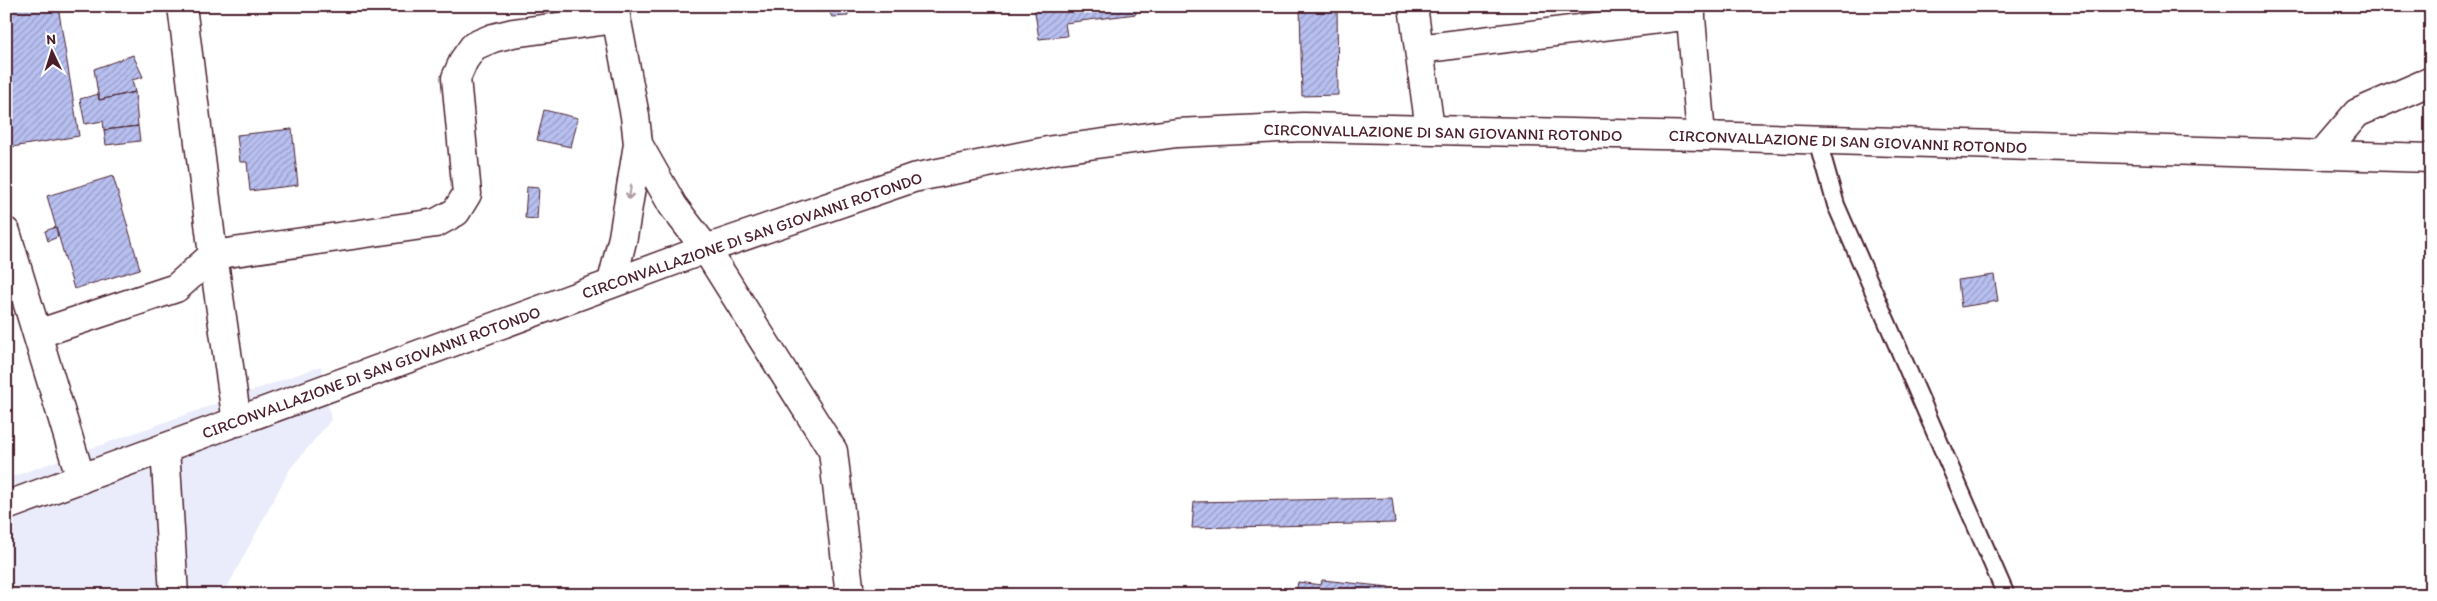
<svg xmlns="http://www.w3.org/2000/svg" width="2437" height="601" viewBox="0 0 2437 601" font-family="Itim,sans-serif">
<style>
.built{fill:#eaecfb}
.building{fill:url(#building-hatch);stroke:#4a1f2b}
.lines{fill:none;stroke-linecap:round;stroke-linejoin:round}
.service-casing{stroke:#4a1f2b;stroke-width:20}
.minor-casing{stroke:#4a1f2b;stroke-width:31}
.secondary-casing{stroke:#4a1f2b;stroke-width:31}
.service{stroke:#fff;stroke-width:16}
.minor{stroke:#fff;stroke-width:28}
.secondary{stroke:#fff;stroke-width:28}
.oneway{stroke:#ae9aa0}
.labels{text-anchor:middle;stroke-width:5;stroke-linejoin:round;paint-order:stroke}
.street-label{font-size:16px;fill:#4a1f2b;stroke:#fff}
</style>
<defs>
<pattern id="building-hatch" width="6" height="6" patternUnits="userSpaceOnUse" patternTransform="scale(1.25)"><rect width="6" height="6" fill="#b8c0f1"/><path d="M-1 1l2-2M0 6l6-6M5 7l2-2" fill="none" stroke="#989bc3"/></pattern>
</defs>
<rect width="100%" height="100%" fill="#fff"/>
<filter id="ink" filterUnits="userSpaceOnUse"><feTurbulence type="fractalNoise" baseFrequency=".02" numOctaves="2"/><feDisplacementMap in="SourceGraphic" scale="10" xChannelSelector="R" yChannelSelector="G"/><feConvolveMatrix kernelMatrix="1 2 1 2 8 2 1 2 1" color-interpolation-filters="sRGB"/></filter>
<g filter="url(#ink)">
<!-- built -->
<path class="built" d="M321,366L331,420L290,469L223,595H6V479Z"/>
<!-- building -->
<path class="building" d="M6,6H58L79,136L6,148Z
M816,6H848V16L832,17L828,10L817,12Z
M1034,6H1135L1136,14L1065,23L1067,36L1039,39Z
M1300,6H1337L1338,95L1302,96Z
M133,55L143,77L132,80L135,92L99,100L94,69Z
M135,92L138,126L104,130L103,121L85,124L80,99L99,94V100Z
M544,110L578,118L571,147L537,140Z
M138,126L140,141L106,145L104,130Z
M292,129L298,185L250,191L247,162H240L237,135Z
M113,176L140,269L74,289L47,196Z
M527,187L539,188L537,219L525,218Z
M56,227L58,237L48,241L45,231Z
M1994,275L1998,301L1961,307L1958,280Z
M1392,498L1395,523L1192,528L1194,502Z
M1322,580L1342,582L1389,587L1387,595H1317L1296,592L1298,582L1321,585Z"/>
<g class="lines">
<!-- service casing -->
<g class="service-casing">
<path id="service" d="M1818,141L1836,205L2006,595"/>
</g>
<!-- minor casing -->
<g class="minor-casing">
<path id="minor" d="M182,6L213,255L237,422
M614,6L635,116L638,144L673,206L706,249L833,451L850,595
M1413,6L1430,129
M1690,6L1701,136
M1419,49L1691,15
M2321,155L2357,113L2431,81
M6,232L81,479
M612,282L623,237L638,144
M37,334L176,288L213,255L436,223L456,212L467,194L456,78L464,60L474,46L493,38L513,33L616,19
M165,448L174,595"/>
</g>
<!-- secondary casing -->
<g class="secondary-casing">
<path id="secondary" d="M6,506L706,249L913,178L1053,150L1177,133L1303,127L1701,136L2431,158"/>
</g>
<!-- service -->
<use href="#service" class="service"/>
<!-- minor -->
<use href="#minor" class="minor"/>
<!-- secondary -->
<use href="#secondary" class="secondary"/>
</g>
<!-- one-way arrows -->
<defs><path id="oneway-shaft" d="M-6 0H5M1.5-3L5.5 0L1.5 3" fill="none" stroke-width="1.6" stroke-linecap="round" stroke-linejoin="round" transform="scale(1.25)"/></defs>
<use class="oneway" href="#oneway-shaft" transform="translate(630 192) rotate(99)"/>
</g>
<g class="labels">
<!-- street labels -->
<g class="street-label">
<text transform="translate(1443 132) rotate(1)" y="6">CIRCONVALLAZIONE DI SAN GIOVANNI ROTONDO</text>
<text transform="translate(1848 141) rotate(2)" y="6">CIRCONVALLAZIONE DI SAN GIOVANNI ROTONDO</text>
<text transform="translate(752 235) rotate(-19)" y="6">CIRCONVALLAZIONE DI SAN GIOVANNI ROTONDO</text>
<text transform="translate(371 372) rotate(-20)" y="6">CIRCONVALLAZIONE DI SAN GIOVANNI ROTONDO</text>
</g>
</g>
<!-- margin -->
<rect width="2437" height="601" fill="none" stroke="#fff" stroke-width="25"/>
<rect x="12" y="12" width="2412" height="576" fill="none" stroke="#4a1f2b" stroke-width="2" filter="url(#ink)"/>
<!-- north arrow -->
<g transform="translate(52 52) rotate(356)" stroke="#ffffff" stroke-width="4" paint-order="stroke">
<path d="M0-4L9 19L0 12L-9 19Z" fill="#4a1f2b"/>
<text y="-8" font-size="14" font-weight="bold" text-anchor="middle" fill="#4a1f2b">N</text>
</g>
</svg>
